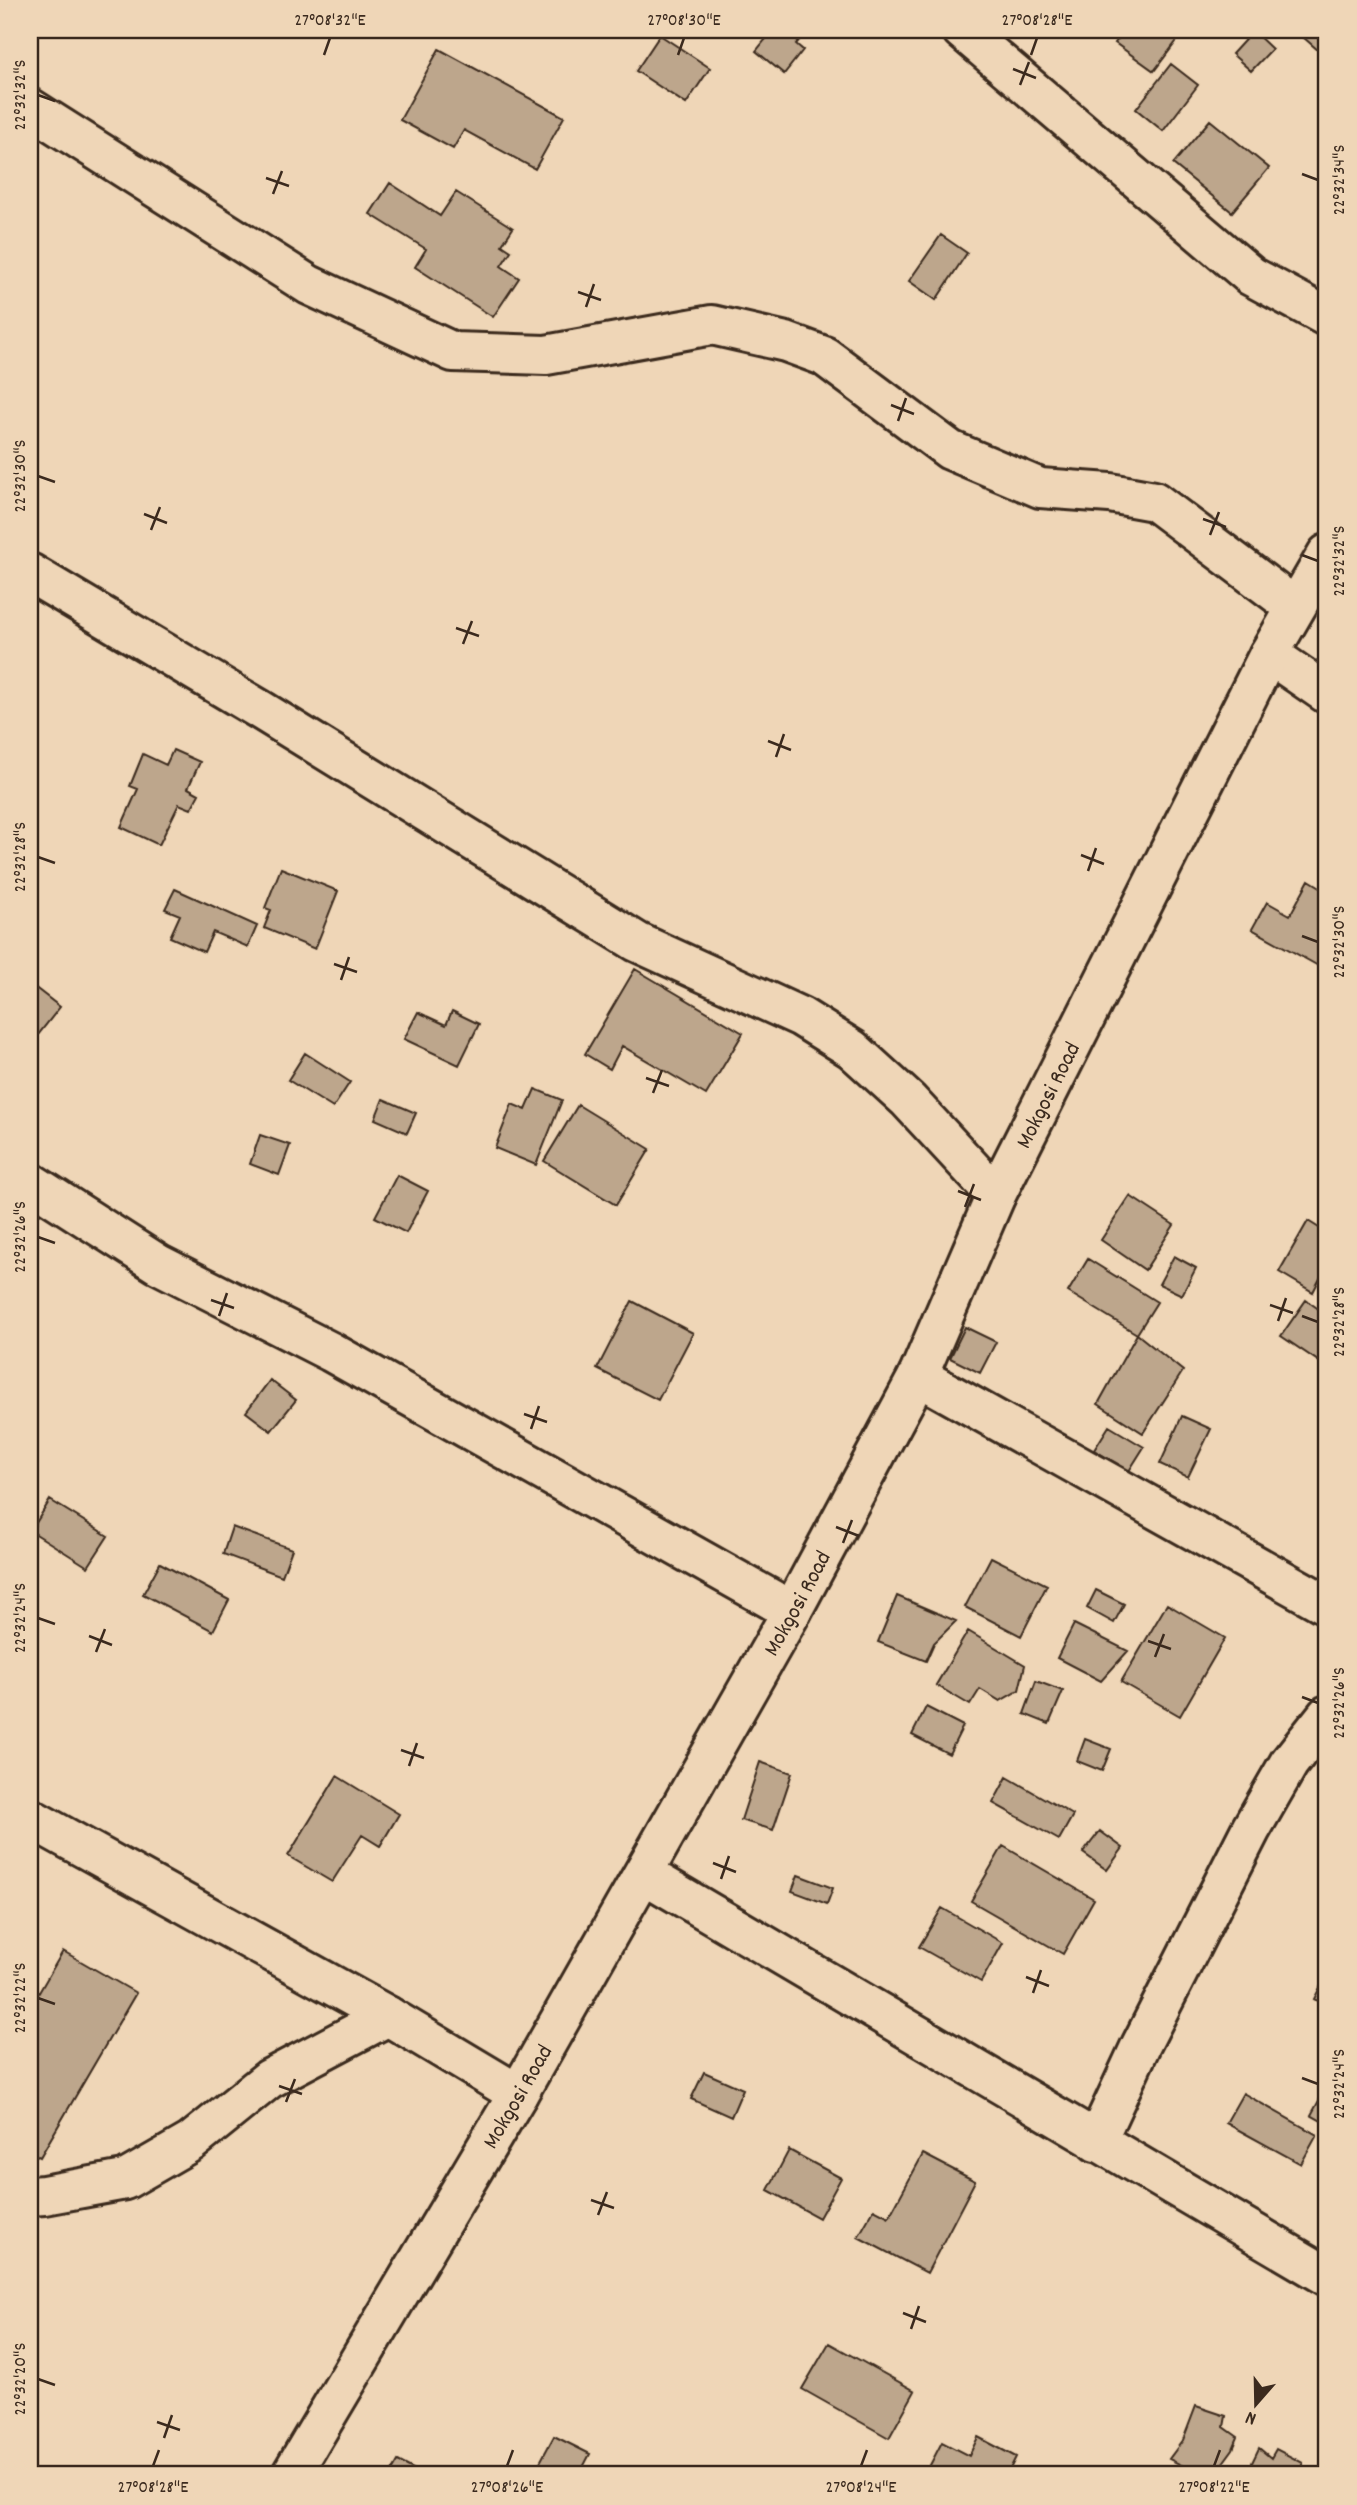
<svg xmlns="http://www.w3.org/2000/svg" width="1357" height="2505" viewBox="0 0 1357 2505" font-family="Dekko,sans-serif">
<style>
.building{fill:#bda68c;stroke:#3b2a1e;stroke-width:2}
.lines{fill:none;stroke-linecap:round;stroke-linejoin:round}
.minor-casing{stroke:#3b2a1e;stroke-width:44}
.minor{stroke:#efd6b7;stroke-width:38}
.ticks{fill:none;stroke:#3b2a1e;stroke-width:2.5}
.labels{text-anchor:middle;stroke-width:5;stroke-linejoin:round;paint-order:stroke}
.street-label{font-size:23px;fill:#3b2a1e;stroke:#efd6b7}
.neatline{fill:none;stroke:#3b2a1e;stroke-width:2.5}
.ticks-label{font-size:18px;text-anchor:middle;fill:#3b2a1e}
</style>
<rect width="100%" height="100%" fill="#efd6b7"/>
<filter id="ink" filterUnits="userSpaceOnUse"><feTurbulence type="fractalNoise" baseFrequency=".0143" numOctaves="2"/><feDisplacementMap in="SourceGraphic" scale="14" xChannelSelector="R" yChannelSelector="G"/><feConvolveMatrix kernelMatrix="1 2 1 2 8 2 1 2 1" color-interpolation-filters="sRGB"/></filter>
<g filter="url(#ink)">
<!-- building -->
<path class="building" d="M773,30H808L796,44L803,50L784,74L756,51Z
M1125,30H1185L1154,71L1115,43Z
M1295,30H1327V41L1319,51Z
M1253,31L1272,49L1251,71L1232,54Z
M660,35L710,68L686,104L636,71Z
M439,49L564,117L535,169L464,130L453,149L400,120Z
M1171,64L1198,85L1163,131L1136,109Z
M1210,120L1269,168L1232,212L1173,164Z
M390,183L440,216L456,192L513,228L502,245L511,251L501,266L519,278L493,317L415,267L426,249L370,214Z
M941,235L967,253L936,300L909,281Z
M173,750L200,762L188,788L199,794L191,809L179,804L159,845L121,827L138,789L130,786L143,754L166,765Z
M281,868L338,891L315,949L264,928L271,910L265,908Z
M1309,880L1327,891V959L1322,968L1252,929L1267,902L1290,915Z
M175,889L257,926L248,947L213,932L204,952L170,937L180,915L165,909Z
M635,969L743,1033L706,1095L622,1046L610,1069L585,1054Z
M33,986L60,1007L30,1045V990Z
M452,1011L479,1024L459,1065L404,1039L418,1012L446,1025Z
M305,1053L350,1082L333,1108L288,1080Z
M535,1089L562,1100L536,1165L495,1148L512,1104L526,1110Z
M383,1099L416,1113L407,1133L375,1119Z
M578,1105L650,1149L616,1205L544,1161Z
M260,1135L290,1145L279,1175L250,1164Z
M397,1175L428,1191L406,1233L375,1217Z
M1130,1196L1174,1225L1145,1270L1101,1240Z
M1308,1221L1327,1233V1265L1313,1292L1279,1272Z
M1174,1256L1196,1268L1182,1295L1159,1284Z
M1088,1259L1157,1302L1137,1334L1068,1292Z
M1306,1300L1327,1315V1367L1281,1336Z
M632,1301L693,1333L658,1400L597,1369Z
M965,1327L996,1342L980,1373L950,1358Z
M1137,1334L1183,1371L1143,1433L1098,1404Z
M270,1380L296,1400L271,1431L246,1412Z
M1182,1416L1211,1429L1188,1477L1160,1464Z
M1109,1426L1144,1447L1129,1471L1094,1450Z
M50,1500L108,1536L88,1567L31,1531Z
M232,1527L292,1549L282,1576L223,1554Z
M991,1557L1047,1585L1021,1636L965,1607Z
M160,1563L229,1600L213,1631L143,1594Z
M1096,1590L1124,1604L1114,1623L1087,1608Z
M897,1596L956,1621L934,1643L926,1661L878,1642Z
M1167,1604L1225,1638L1180,1716L1121,1682Z
M1074,1624L1128,1651L1101,1681L1057,1658Z
M968,1631L1025,1665L1019,1690L1000,1701L980,1689L970,1705L936,1685Z
M1036,1681L1063,1691L1049,1724L1024,1714Z
M926,1707L963,1726L949,1754L912,1735Z
M1085,1739L1111,1749L1102,1771L1077,1761Z
M760,1762L792,1773L773,1830L741,1820Z
M337,1776L399,1814L380,1846L362,1835L332,1882L288,1856Z
M1007,1777L1073,1815L1059,1840L993,1803Z
M1100,1831L1123,1848L1107,1870L1083,1853Z
M1003,1846L1094,1899L1063,1954L971,1901Z
M798,1875L833,1888L827,1904L792,1891Z
M942,1908L1003,1943L981,1982L919,1947Z
M63,1951L136,1993L40,2157L30,2151V2008Z
M1327,1974V2006L1314,1999Z
M704,2072L743,2089L731,2117L691,2099Z
M1327,2086V2124L1311,2115Z
M1243,2093L1317,2135L1301,2164L1226,2123Z
M789,2150L841,2178L819,2218L768,2190Z
M923,2154L975,2181L927,2273L858,2237L874,2209L889,2217Z
M829,2343L915,2391L889,2438L802,2389Z
M1196,2406L1226,2416L1224,2427L1238,2437L1233,2449L1214,2475H1201L1169,2459L1183,2440Z
M554,2436L590,2454L579,2475H560L539,2464Z
M978,2437L1016,2457L1007,2475H945L929,2467L942,2442L969,2456Z
M1259,2448L1271,2458L1276,2449L1303,2463V2475H1246Z
M398,2461L424,2475H390Z"/>
<g class="lines">
<!-- minor casing -->
<g class="minor-casing">
<g id="minor">
<path d="M962,30L1251,276L1327,317"/>
<path d="M30,108L309,285L453,352L546,355L712,325L786,342L824,356L950,450L1040,488L1110,493L1154,501L1295,607"/>
<path d="M30,573L259,709L637,942L801,1017L852,1049L908,1100L996,1195"/>
<path d="M1269,654L1327,694"/>
<path d="M30,1182L158,1264L331,1352L792,1611"/>
<path d="M918,1376L1327,1605"/>
<path d="M30,1818L388,2016L518,2094"/>
<path d="M644,1874L1327,2276"/>
<path d="M1096,2142L1141,2045L1251,1829L1289,1763L1327,1715"/>
<path d="M30,2196L44,2195L125,2180L191,2142L269,2079L388,2016"/>
<path id="s1" d="M291,2475L518,2094L792,1611L918,1376L996,1195L1269,654L1327,554"/>
</g>
</g>
<!-- minor -->
<use href="#minor" class="minor"/>
</g>
</g>
<!-- ticks -->
<path class="ticks" d="M324,55L330,38M678,55L684,38M1031,55L1037,38M1013,69L1036,78M1020,85L1029,62M38,95L55,101M1302,174L1318,180M266,178L289,186M273,194L282,171M578,292L601,300M586,307L594,284M891,405L914,414M898,421L906,398M38,476L55,482M144,514L167,523M1203,519L1226,527M151,530L160,507M1210,535L1219,512M1302,555L1318,561M456,628L479,636M463,644L472,621M768,741L791,750M776,757L784,734M1081,855L1104,864M38,857L55,863M1088,871L1096,848M1302,936L1318,942M334,964L357,972M341,980L349,957M646,1078L669,1086M653,1093L662,1070M958,1191L981,1200M965,1207L974,1184M38,1237L55,1243M211,1300L234,1308M1270,1305L1293,1313M219,1316L227,1293M1302,1316L1318,1322M1278,1321L1286,1298M524,1414L547,1422M531,1429L539,1406M836,1527L859,1536M843,1543L852,1520M38,1618L55,1624M89,1636L112,1645M1148,1641L1171,1649M96,1652L105,1629M1155,1657L1164,1634M1302,1697L1318,1703M401,1750L424,1758M409,1766L417,1743M713,1863L736,1872M721,1879L729,1856M1026,1977L1049,1986M1033,1993L1041,1970M38,1998L55,2004M1302,2078L1318,2084M279,2086L302,2094M286,2102L295,2079M591,2200L614,2208M598,2215L607,2192M903,2313L926,2322M911,2329L919,2306M38,2379L55,2385M157,2422L180,2430M164,2438L172,2415M153,2466L159,2450M507,2466L513,2450M861,2466L867,2450M1214,2466L1220,2450"/>
<g class="labels">
<!-- street labels -->
<g class="street-label">
<text dy="8" stroke="none"><textPath href="#s1" startOffset="1575">Mokgosi Road</textPath></text>
<text dy="8" stroke="none"><textPath href="#s1" startOffset="1008">Mokgosi Road</textPath></text>
<text dy="8" stroke="none"><textPath href="#s1" startOffset="441">Mokgosi Road</textPath></text>
</g>
</g>
<!-- margin -->
<rect width="1357" height="2505" fill="none" stroke="#efd6b7" stroke-width="77"/>
<!-- north arrow -->
<g transform="translate(1256 2404) rotate(200)" stroke="#efd6b7" stroke-width="5" paint-order="stroke">
<path d="M0-5L12 26L0 18L-12 26Z" fill="#3b2a1e"/>
<text y="-10" font-size="19" font-weight="bold" text-anchor="middle" fill="#3b2a1e">N</text>
</g>
<rect x="38" y="38" width="1280" height="2428" class="neatline"/>
<g class="ticks-label">
<text x="330" y="25">27°08'32"E</text>
<text x="684" y="25">27°08'30"E</text>
<text x="1037" y="25">27°08'28"E</text>
<text transform="translate(19 95) rotate(-90)" y="6">22°32'32"S</text>
<text transform="translate(1338 180) rotate(-90)" y="6">22°32'34"S</text>
<text transform="translate(19 476) rotate(-90)" y="6">22°32'30"S</text>
<text transform="translate(1338 561) rotate(-90)" y="6">22°32'32"S</text>
<text transform="translate(19 857) rotate(-90)" y="6">22°32'28"S</text>
<text transform="translate(1338 942) rotate(-90)" y="6">22°32'30"S</text>
<text transform="translate(19 1237) rotate(-90)" y="6">22°32'26"S</text>
<text transform="translate(1338 1322) rotate(-90)" y="6">22°32'28"S</text>
<text transform="translate(19 1618) rotate(-90)" y="6">22°32'24"S</text>
<text transform="translate(1338 1703) rotate(-90)" y="6">22°32'26"S</text>
<text transform="translate(19 1998) rotate(-90)" y="6">22°32'22"S</text>
<text transform="translate(1338 2084) rotate(-90)" y="6">22°32'24"S</text>
<text transform="translate(19 2379) rotate(-90)" y="6">22°32'20"S</text>
<text x="153" y="2492">27°08'28"E</text>
<text x="507" y="2492">27°08'26"E</text>
<text x="861" y="2492">27°08'24"E</text>
<text x="1214" y="2492">27°08'22"E</text>
</g>
</svg>
